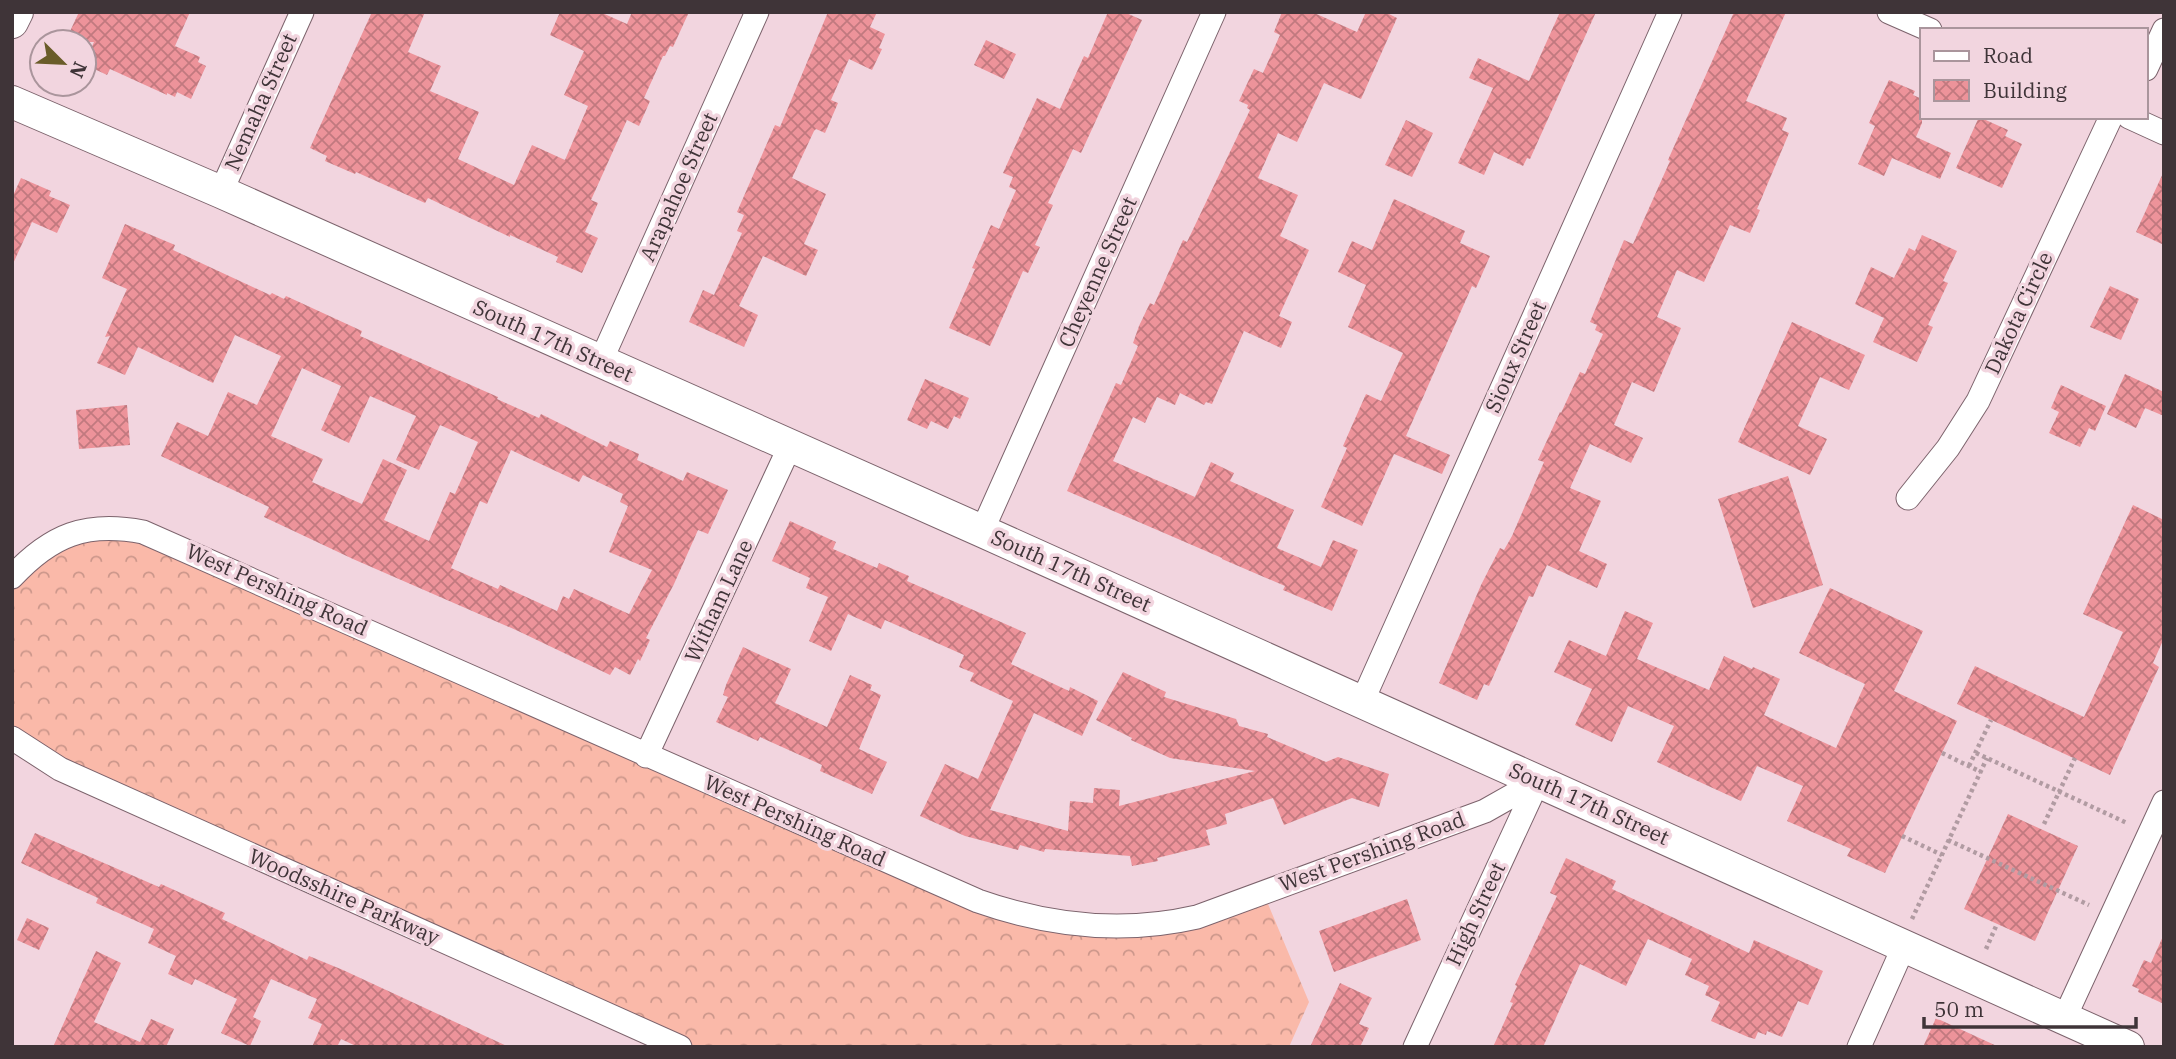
<svg xmlns="http://www.w3.org/2000/svg" width="2176" height="1059" viewBox="0 0 2176 1059" font-family="'IBM Plex Serif',serif">
<style>
.forest{fill:url(#forest-crowns)}
.building{fill:url(#building-cross-hatch);fill-rule:evenodd}
.lines{fill:none;stroke-linecap:round;stroke-linejoin:round}
.street-casing{stroke:#7c636c;stroke-width:25}
.secondary-casing{stroke:#7c636c;stroke-width:34}
.path{stroke:#b19ba2;stroke-width:4.5;stroke-dasharray:3.5 3.5;stroke-linecap:butt}
.street{stroke:#fff;stroke-width:23}
.secondary{stroke:#fff;stroke-width:32}
.labels{text-anchor:middle;stroke-width:7;stroke-linejoin:round;paint-order:stroke}
.street-label{font-size:21px;fill:#3f3438;stroke:#f2d5df}
</style>
<defs>
<pattern id="forest-crowns" width="20" height="18" patternUnits="userSpaceOnUse" patternTransform="scale(1.75)"><rect width="20" height="18" fill="#fab9a9"/><path d="M2 6a3 3 0 1 1 6 0M12 15a3 3 0 1 1 6 0" fill="none" stroke="#cc978b"/></pattern>
<pattern id="building-cross-hatch" width="8" height="8" patternUnits="userSpaceOnUse" patternTransform="scale(1.75)"><rect width="8" height="8" fill="#ed939a"/><path d="M0 0l8 8M0 8l8-8" fill="none" stroke="#c1797f"/></pattern>
</defs>
<rect width="100%" height="100%" fill="#f2d5df"/>
<!-- forest -->
<path class="forest" d="M119,527L978,901L1101,926L1263,892L1309,1002L1289,1047H680L12,738V577L26,562Z"/>
<!-- building -->
<path class="building" d="M79,12H190L175,46L200,57L198,62L206,66L191,99L177,92L175,97L167,93V95L110,69L107,75L84,64L94,42H65Z
M372,12H425L408,52L441,66L430,91L479,112L458,159L514,185L532,145L565,160L588,106L564,95L584,51L550,35L560,12H600L627,24L632,12H689L673,47L670,46L665,56H663L644,98L650,101L639,126L627,120L591,200L598,203L585,232L598,238L582,273L556,262L558,257L510,235V237L428,198L425,203L356,172L355,174L325,161L327,156L310,148Z
M828,12H877L870,27L885,34L879,48L882,49L872,70L849,59L831,100L838,103L825,133L816,129L814,131L792,178L826,194L804,244L818,250L806,276L763,256L739,306L758,315L744,347L689,322L703,290L714,295L742,233L737,231L744,215L737,212L775,125L780,127Z
M1108,12H1124L1142,20L1081,153L1073,149L1048,203L1053,205L1035,245L1040,247L1028,273L1023,271L990,346L949,328L975,269L972,268L991,225L999,229L1016,190L1009,187L1013,177L1003,173L1037,98L1060,109L1084,56L1088,58Z
M1282,12H1312L1357,32L1366,12H1385L1397,18L1361,99L1324,83L1297,142L1278,133L1258,178L1298,195L1280,236L1309,250L1279,316L1292,322L1281,348L1244,331L1212,404L1206,402L1204,405L1180,393L1175,405L1157,397L1145,423L1133,417L1113,461L1195,497L1211,462L1234,473L1230,481L1294,510L1277,548L1321,567L1333,540L1358,550L1332,611L1283,590L1285,586L1222,559V558L1067,491L1116,383L1121,385L1138,346L1133,343L1139,326L1150,303L1154,305L1183,240L1187,242L1250,110L1247,108L1248,105L1239,101L1254,69L1263,73L1280,35L1274,32Z
M1560,12H1596L1530,159L1527,158L1523,166L1494,152L1484,175L1458,163L1493,88L1469,78L1478,58L1529,81Z
M1734,12H1786L1746,101L1787,118L1782,130L1789,133L1757,209L1760,210L1750,233L1730,225L1704,282L1677,270L1657,317L1681,328L1654,392L1632,382L1614,425L1643,438L1631,463L1590,444L1570,488L1601,501L1579,551L1607,564L1597,588L1547,565L1533,597L1529,596L1489,686L1484,684L1477,700L1439,683L1481,585L1500,548L1504,550L1512,536L1544,462L1538,460L1560,412L1561,413L1580,372L1585,374L1603,334L1595,330L1597,325L1590,322L1624,240L1633,244L1670,161L1668,160L1676,142Z
M986,40L1016,54L1004,79L974,65Z
M1889,80L1915,91L1913,95L1922,99V123L1916,137L1951,153L1940,179L1892,158L1884,176L1858,164L1875,126L1869,123Z
M1979,117L2008,130L2005,136L2022,144L2002,188L1956,168Z
M1406,120L1433,133L1412,177L1385,165Z
M2164,171V245L2136,232Z
M21,178L51,191L49,196L70,205L57,233L32,222L12,266V198Z
M1394,199L1465,231L1460,243L1490,256L1476,288L1472,286L1406,436L1450,455L1442,474L1394,454L1362,526L1321,507L1347,448L1343,446L1366,394L1381,401L1403,353L1348,327L1366,285L1338,272L1352,241L1372,250Z
M125,224L175,245L173,250L270,295L272,293L284,299L286,296L362,331L360,336L498,397L497,399L539,418L541,414L607,447L610,441L639,454L637,460L683,481L687,472L728,490L708,534L698,530L674,584L646,638L650,640L640,661L638,659L630,675L615,667L610,675L516,630L353,559L264,517L269,507L161,456L177,422L208,436L228,392L257,405L281,356L235,335L213,383L138,347L125,375L97,363L110,336L105,337L127,289L102,278ZM302,368L341,386L321,430L349,443L370,396L416,416L396,460L419,470L440,425L478,442L455,494L450,492L429,541L384,520L407,470L383,459L362,504L312,482L323,459L271,436ZM511,450L579,482L583,475L623,494L620,502L628,506L609,552L652,570L629,614L574,589L569,599L563,596L557,611L500,585L498,589L451,568L480,501L487,504Z
M1922,235L1957,251L1943,281L1948,283L1928,325L1933,327L1917,362L1873,342L1884,318L1855,304L1871,267L1894,278L1909,248L1915,251Z
M2110,286L2139,299L2121,340L2090,327Z
M1792,322L1865,355L1849,390L1820,377L1798,426L1827,439L1810,475L1738,442Z
M2125,374L2164,392V416L2145,408L2136,428L2107,414Z
M925,379L969,398L960,419L954,416L948,429L931,421L927,429L907,420Z
M2061,385L2106,406L2095,431L2089,428L2080,447L2049,433L2059,412L2051,408Z
M127,405L130,445L79,449L76,410Z
M1788,476L1823,585L1753,608L1718,499Z
M2133,505L2164,520V638L2153,663L2159,667L2110,775L1957,704L1975,666L2084,717L2123,632L2083,614Z
M790,521L836,542L833,549L877,568L879,563L909,576L907,581L1026,633L1011,664L1069,691L1070,687L1098,701L1082,736L1034,713L990,810L1068,831L1070,801L1093,803L1094,788L1120,790L1119,806L1255,771L1170,758L1131,740L1132,738L1096,720L1123,672L1166,692L1164,697L1236,719L1239,726L1268,734L1267,737L1326,762L1338,757L1389,774L1379,807L1352,798L1284,825L1273,798L1225,814L1227,824L1206,830L1210,845L1157,858L1158,861L1132,866L1130,856L1045,849L1044,852L1020,845L1018,850L965,836L920,816L945,764L978,779L1013,701L970,681L974,673L959,667L964,655L885,620L881,629L848,614L831,651L809,641L828,597L806,588L810,578L772,561Z
M1830,588L1923,631L1894,691L1957,721L1885,873L1847,856L1851,849L1787,821L1803,786L1757,766L1741,801L1704,784L1657,762L1674,726L1628,706L1612,742L1575,725L1592,689L1554,672L1569,640L1606,656L1625,611L1653,623L1637,659L1709,690L1724,656L1752,669L1753,667L1780,679L1764,715L1836,748L1865,684L1799,653Z
M743,647L791,669L775,703L827,727L850,675L872,685L870,690L881,695L859,749L887,762L872,794L820,771L822,765L760,737L758,741L716,722L728,697L723,695L726,685Z
M2008,814L2078,846L2035,941L1964,909Z
M35,833L159,887L161,884L225,913L222,919L307,960L309,956L343,970L509,1047H358L341,1039L337,1047H312L322,1024L308,1018L317,999L271,979L253,1017L261,1021L250,1046L221,1033L237,999L195,979L192,985L168,974L176,956L148,943L154,929L96,903L98,898L21,863Z
M1566,858L1616,881L1612,889L1749,953L1754,940L1823,971L1808,1005L1798,1001L1782,1037L1767,1031L1766,1035L1758,1032L1755,1039L1748,1037L1711,1021L1720,1002L1705,995L1709,986L1685,975L1692,959L1648,939L1626,986L1580,964L1543,1047H1493L1513,1003L1510,1002L1517,986L1515,985L1557,896L1550,893Z
M1407,899L1421,940L1334,972L1319,931Z
M27,918L49,928L39,950L17,940Z
M2164,934V1004L2138,992L2139,989L2132,986L2144,960L2151,963Z
M96,951L121,963L94,1022L140,1042L151,1019L174,1029L166,1047H53Z
M1340,983L1372,998L1359,1024L1369,1028L1360,1047H1310Z
M1936,1018L1999,1047H1923Z"/>
<g class="lines">
<!-- street casing -->
<g class="street-casing">
<path id="street" d="M1889,12L1930,30
M2146,69L2164,30
M2129,117L2164,133
M221,192L302,12
M600,363L757,12
M1908,498L1948,448L1978,401L2111,117
M982,531L1214,12
M12,577C51,535 86,521 143,532L978,901C1049,926 1123,934 1197,917L1485,811L1538,781
M1362,702L1670,12
M12,738L60,769L680,1047
M646,756L790,446
M2064,1019L2164,802
M1415,1047L1538,781
M1859,1047L1904,946"/>
</g>
<!-- secondary casing -->
<g class="secondary-casing">
<path id="secondary" d="M12,22L17,12
M12,102L221,192L982,531L2128,1047"/>
</g>
<!-- path -->
<path class="path" d="M1942,753L1981,772
M1976,753L2127,823
M1969,766L1991,720
M2044,824L2075,758
M1902,836L1942,855
M1948,840L2089,905
M1912,919L1987,758
M1986,949L1997,924"/>
<!-- street -->
<use href="#street" class="street"/>
<!-- secondary -->
<use href="#secondary" class="secondary"/>
</g>
<g class="labels">
<!-- street labels -->
<g class="street-label">
<text transform="translate(261 102) rotate(-66)" y="7">Nemaha Street</text>
<text transform="translate(679 187) rotate(-66)" y="7">Arapahoe Street</text>
<text transform="translate(1098 272) rotate(-66)" y="7">Cheyenne Street</text>
<text transform="translate(2019 313) rotate(-65)" y="7">Dakota Circle</text>
<text transform="translate(553 341) rotate(24)" y="7">South 17th Street</text>
<text transform="translate(1516 357) rotate(-66)" y="7">Sioux Street</text>
<text transform="translate(1071 571) rotate(24)" y="7">South 17th Street</text>
<text transform="translate(277 590) rotate(24)" y="7">West Pershing Road</text>
<text transform="translate(719 601) rotate(-65)" y="7">Witham Lane</text>
<text transform="translate(1589 804) rotate(24)" y="7">South 17th Street</text>
<text transform="translate(795 821) rotate(24)" y="7">West Pershing Road</text>
<text transform="translate(1372 852) rotate(-20)" y="7">West Pershing Road</text>
<text transform="translate(344 897) rotate(24)" y="7">Woodsshire Parkway</text>
<text transform="translate(1476 914) rotate(-65)" y="7">High Street</text>
</g>
</g>
<!-- border -->
<rect width="2176" height="1059" fill="none" stroke="#3f3438" stroke-width="28"/>
<!-- legend -->
<rect x="1920" y="28" width="228" height="91" fill="#f2d5df" stroke="#aa959c" stroke-width="2"/>
<rect x="1934" y="51" width="35" height="10" fill="#ffffff" stroke="#aa959c" stroke-width="2"/>
<text x="1983" y="63" font-size="21" fill="#3f3438">Road</text>
<rect x="1934" y="80" width="35" height="21" fill="url(#building-cross-hatch)" stroke="#aa959c" stroke-width="2"/>
<text x="1983" y="98" font-size="21" fill="#3f3438">Building</text>
<!-- north arrow -->
<g transform="translate(63 63) rotate(114)"><circle r="33" fill="#f2d5df" stroke="#aa959c" stroke-width="2"/>
<path d="M0-5L12 26L0 18L-12 26Z" fill="#6a5c29"/>
<text y="-10" font-size="19" font-weight="bold" text-anchor="middle" fill="#3f3438">N</text>
</g>
<!-- scale -->
<path d="M1924 1017v10h212v-10" fill="none" stroke="#3f3438" stroke-width="3.5"/>
<text x="1934" y="1017" font-size="21" fill="#3f3438" stroke="#f2d5df" stroke-width="5" paint-order="stroke">50 m</text>
</svg>
